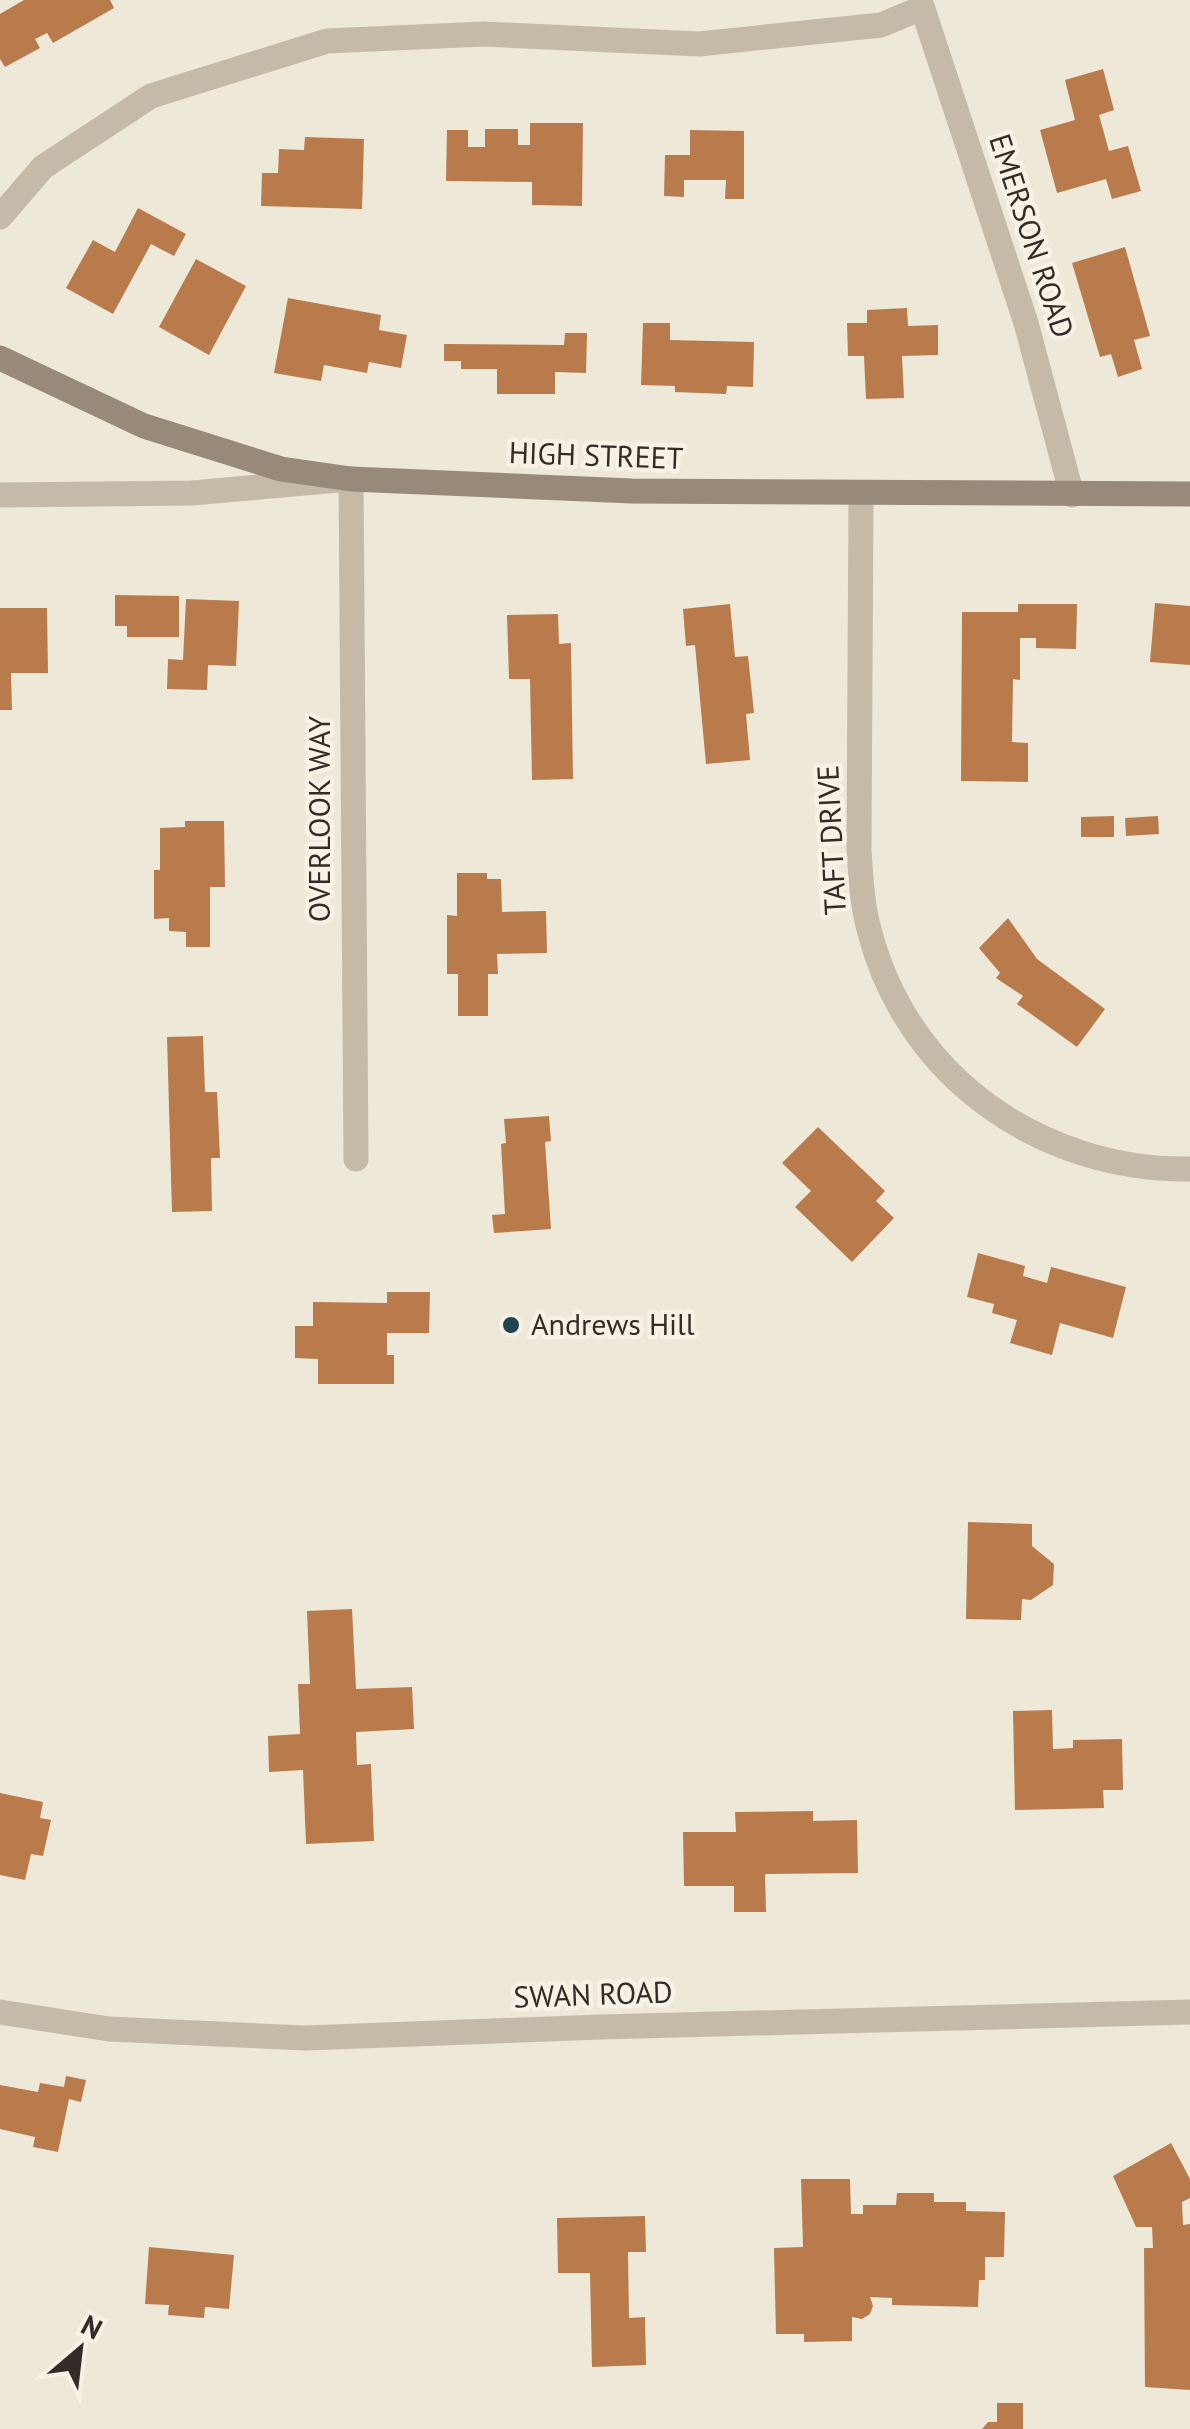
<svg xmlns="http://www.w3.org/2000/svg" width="1190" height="2429" viewBox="0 0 1190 2429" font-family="'PT Sans',sans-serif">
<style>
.building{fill:#b97b4c}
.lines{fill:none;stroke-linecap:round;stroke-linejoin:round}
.minor{stroke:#c5baa7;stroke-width:25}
.secondary{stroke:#988a79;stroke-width:25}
.poi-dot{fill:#21434f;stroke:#f7f2e5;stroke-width:4}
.labels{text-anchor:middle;stroke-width:9;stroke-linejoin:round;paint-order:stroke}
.street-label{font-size:30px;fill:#322c27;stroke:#f7f2e5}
.poi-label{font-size:30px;fill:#322c27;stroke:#f7f2e5;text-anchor:start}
</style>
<rect width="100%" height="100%" fill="#eee8d9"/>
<!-- building -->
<path class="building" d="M24,0H110L114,8L53,43L47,33L35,39L40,48L5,67L0,59V14Z
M1103,69L1114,110L1099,115L1109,151L1128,146L1141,191L1112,199L1106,179L1057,193L1040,130L1075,120L1065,80Z
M530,123H583L582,206L532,205V182L446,181L447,130H468V147H485V129H518V145H530Z
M690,130L744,131V199H725L726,180H684V197L664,196L665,155H690Z
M305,137L364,139L362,209L261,206L262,173H278L279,149L304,150Z
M138,208L186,234L174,256L151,244L113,314L66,288L93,240L115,252Z
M1125,247L1150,336L1134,340L1142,369L1118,377L1111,354L1100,357L1072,263Z
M196,259L246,286L209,355L159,327Z
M288,298L381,315L379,330L407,335L401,368L369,362L367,373L324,365L321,381L274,373Z
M907,308L908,326L938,325V355L902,356L904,398L866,399L864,356H848L847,323H867V310Z
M643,323H670V340L754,342L753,387L727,386L726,394L675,392V386L641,385Z
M565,333H587L586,373L555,372V394H497V369H461V361H444V344L564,345Z
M115,595L179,596V637H127V626H115Z
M186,599L239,601L236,666L208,665L207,690L167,689L168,659L183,660Z
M1155,603L1190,606V665L1150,662Z
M730,604L735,657L748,656L754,713L746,714L750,760L706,764L695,645L686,646L683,609Z
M1018,604H1077L1076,649L1036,648V638H1020V680L1013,679L1012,742L1028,743V782L961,781L962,612H1018Z
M0,608H47L48,673H11L12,710H0Z
M558,614L559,644L571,643L573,779L532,780L530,679H509L507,615Z
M1114,816V837H1081V817Z
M1158,816L1159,834L1126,836L1125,818Z
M185,821H224L225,887H210V947H186V932L169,931V918L154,919V870H160V828L185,827Z
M457,873H487V879H501L502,912L546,911L547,953L497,954L498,974H488V1016H458V974H447V915L457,916Z
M1008,918L1037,959L1105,1009L1077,1047L1017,1004L1023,996L996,978L1000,973L979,948Z
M203,1036L205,1092H217L220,1158H211L212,1211L172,1212L167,1037Z
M549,1116L551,1141L545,1142L551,1229L494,1233L492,1215L505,1214L501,1144L506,1143L504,1119Z
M818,1127L885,1191L876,1201L894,1218L852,1262L795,1207L811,1191L782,1163Z
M978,1253L1025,1266L1023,1276L1047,1283L1051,1267L1126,1287L1113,1338L1060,1323L1052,1355L1010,1343L1017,1320L992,1313L994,1304L967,1297Z
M387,1292H430L429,1333H387V1355H394V1384H318V1359L295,1358V1326H313V1302L387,1303Z
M968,1522L1032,1524V1546L1054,1564L1053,1585L1031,1600L1022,1599L1021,1620L966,1619Z
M352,1609L356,1689L412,1687L414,1729L356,1732L357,1765L371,1764L374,1841L306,1844L303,1770L269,1772L268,1736L300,1734L298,1684H310L307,1611Z
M1052,1710L1053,1749L1073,1748V1740L1122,1739L1123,1790H1103L1104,1808L1015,1810L1013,1711Z
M0,1793L43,1802L40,1818L51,1820L43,1856L31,1854L25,1880L0,1875Z
M813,1811V1821L857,1820L858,1873L765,1874L766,1912H734V1886H684L683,1832H736L735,1812Z
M66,2076L86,2080L81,2102L69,2099L58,2152L33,2147L35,2137L0,2129V2085L38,2092L40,2083L64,2087Z
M1171,2143L1190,2179V2198L1182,2202L1183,2225L1190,2224V2390L1145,2387L1144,2248H1153L1152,2227H1136L1113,2176Z
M801,2179H850L851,2214H863V2205H896L897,2193H934V2202H966V2211L1005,2212L1004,2257H985V2280H979L978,2307L892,2305V2298L870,2297L873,2306L870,2314L862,2319L852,2317V2341L804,2342V2334H776L774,2248L803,2247Z
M645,2216L646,2252H628L629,2318L645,2317L646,2365L592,2367L590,2273H558L557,2218Z
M149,2247L234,2255L229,2309L205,2307L204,2318L168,2315L169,2305L145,2304Z
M997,2403H1023V2429H982L988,2422H997Z"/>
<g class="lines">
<!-- minor -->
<path class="minor" d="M920,0L1026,323L1072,495
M0,217L43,167L151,96L327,41L484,34L699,44L881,25L922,8
M861,494L859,850C861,878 862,906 870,933C908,1078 1042,1171 1190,1169
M0,495L192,493L351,479L356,1159
M0,2012L109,2029L305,2038L601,2027L1190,2012"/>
<!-- secondary -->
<path class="secondary" d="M0,358L144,426L281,469L351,479L632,491L1190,494"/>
</g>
<!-- markers -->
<circle class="poi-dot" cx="511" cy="1325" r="10"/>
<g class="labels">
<!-- street labels -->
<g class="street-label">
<text transform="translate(1031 236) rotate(72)" y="10">EMERSON ROAD</text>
<text transform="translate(596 456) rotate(2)" y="10">HIGH STREET</text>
<text transform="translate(320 819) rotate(-90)" y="10">OVERLOOK WAY</text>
<text transform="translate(832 840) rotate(-93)" y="10">TAFT DRIVE</text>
<text transform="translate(593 1995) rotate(-2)" y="10">SWAN ROAD</text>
</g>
<!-- poi labels -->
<g class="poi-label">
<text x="531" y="1335">Andrews Hill</text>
</g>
</g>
<!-- north arrow -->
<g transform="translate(80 2349) rotate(28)" stroke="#f7f2e5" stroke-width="8" paint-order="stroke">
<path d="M0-8L18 38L0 25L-18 38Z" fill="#322c27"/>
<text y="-15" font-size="28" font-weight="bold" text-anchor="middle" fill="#322c27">N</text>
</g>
</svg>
